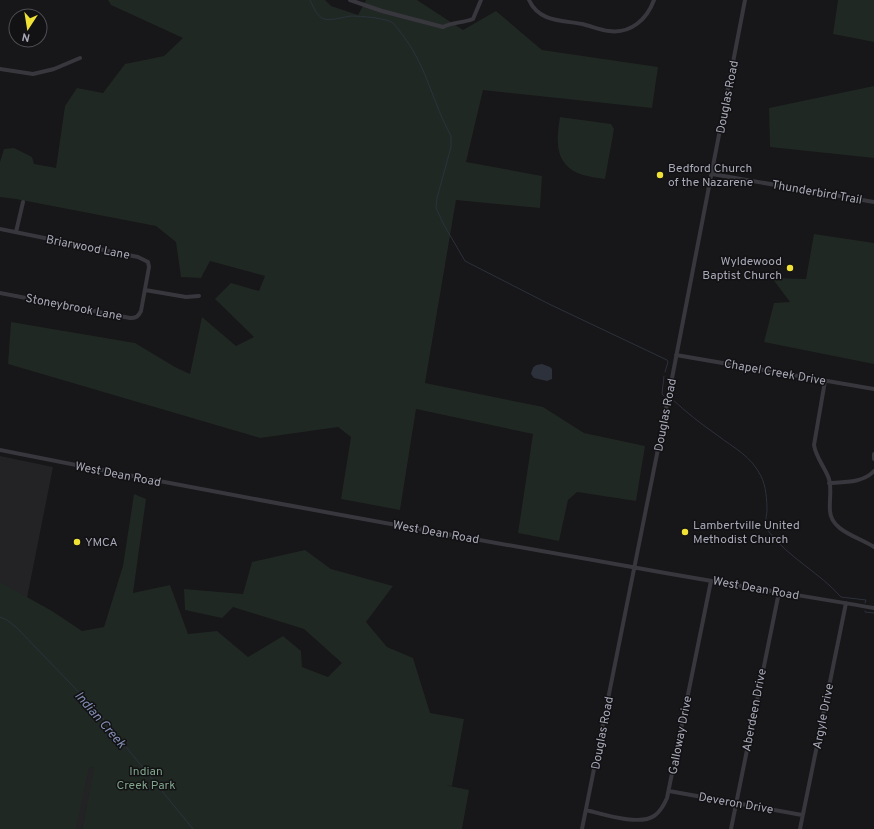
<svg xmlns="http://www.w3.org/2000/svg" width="874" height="829" viewBox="0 0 874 829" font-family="Overpass,sans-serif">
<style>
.built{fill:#232225}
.green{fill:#202823}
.water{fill:#2c313c}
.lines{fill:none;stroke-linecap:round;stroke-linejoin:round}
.stream{stroke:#2c313c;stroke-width:1}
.minor{stroke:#38373d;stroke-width:4}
.poi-dot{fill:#f0e136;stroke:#121113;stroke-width:1.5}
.labels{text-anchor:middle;stroke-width:3;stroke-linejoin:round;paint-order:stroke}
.street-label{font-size:12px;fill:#a8a9b8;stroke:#121113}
.poi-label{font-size:12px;fill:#a8a9b8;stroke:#121113;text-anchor:start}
.park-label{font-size:12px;fill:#7fa38b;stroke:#121113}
.water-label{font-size:13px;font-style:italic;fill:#808eb3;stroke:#121113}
</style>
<rect width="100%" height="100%" fill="#171618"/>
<!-- built -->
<path class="built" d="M0,456L53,467L26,603L115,670L82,829H0Z"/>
<!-- green -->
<path class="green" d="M108,0H325L331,6L358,15L366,0H417L463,30L496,11L542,50L658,67L652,108L483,90L466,162L542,176L540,208L456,200L425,383L543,407L584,433L645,446L636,501L577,492L568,500L559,541L518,533L533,434L416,409L400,510L341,499L351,437L338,427L260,438L8,364L11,322L135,343L175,367L190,374L202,317L236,346L254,337L215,299L231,283L259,291L265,276L210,261L201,278L181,277L176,242L156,226L16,199L0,197V162L4,149L14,148L32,157L34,164L56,168L65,106L77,88L103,93L125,64L164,56L183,38L111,5Z
M838,0H874V42L833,34Z
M874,86V158L770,147L769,108Z
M560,117L611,124L614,129L605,179C598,178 590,177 583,175C554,166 556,141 560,117Z
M814,234L874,243V364L764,342L774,303L790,302L772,278L806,279Z
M134,494L146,499L133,593L170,585L188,634L217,631L248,657L283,636L301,651L302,667L328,677L342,663L304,629L233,607L222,618L185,610L184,589L243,594L252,562L305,550L331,569L393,586L366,622L387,647L413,658L430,713L464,719L452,786L445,785L469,790L462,829H82L94,767L89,768L76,829H0V582L52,611L82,631L104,627L123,566Z"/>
<!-- water -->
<path class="water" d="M542,364L550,367L552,369V379L547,381L534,378L531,374C533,366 534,365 542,364Z"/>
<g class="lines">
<!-- stream -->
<path class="stream" d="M310,0C313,6 317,17 324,19C332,21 343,17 351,16C360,16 387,18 393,23C397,27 401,33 404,37C427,67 433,104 451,136V147L437,198L436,208L444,225L465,261L549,304L667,360L668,362L665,372
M664,396L662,394L664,376
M672,399C686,412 701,424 717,435C734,448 751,456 761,476C766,486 767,500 767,511C766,519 764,525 769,532C789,558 820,573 841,597L866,600L865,603
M865,611V612L874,613
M0,617L7,620L17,628L95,709L193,829"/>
<!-- minor -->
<path class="minor" d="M350,0L382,11L443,27C452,22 463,23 473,19L481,0
M529,0C539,22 561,20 582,24C591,26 600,30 609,31C631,34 647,19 654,0
M0,69L33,74L54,69L80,58
M712,174L874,202
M0,229L138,257L148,262L149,267L141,311C138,317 136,318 130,318L0,293
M16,232L23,202
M145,290L186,297L199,296
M676,355L874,389
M825,381L814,445C816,458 825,467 829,479C832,489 829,501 830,511C831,531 859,537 874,547
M0,450C210,492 421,530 632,567C713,582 793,594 874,608
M874,454V459
M829,483C844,482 863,483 874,471
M669,791L802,815
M586,810C603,814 639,826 654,816C660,812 664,805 667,798L711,581
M582,829L668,399L745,0
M731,829L779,592
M800,829L846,603"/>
</g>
<!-- markers -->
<g class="poi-dot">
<circle cx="660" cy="175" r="4"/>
<circle cx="790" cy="268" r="4"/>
<circle cx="685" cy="532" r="4"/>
<circle cx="77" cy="542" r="4"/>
</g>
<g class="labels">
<!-- street labels -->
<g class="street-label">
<text transform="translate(727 97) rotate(-79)" y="4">Douglas Road</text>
<text transform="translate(817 192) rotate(10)" y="4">Thunderbird Trail</text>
<text transform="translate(88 247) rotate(11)" y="4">Briarwood Lane</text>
<text transform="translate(74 307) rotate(11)" y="4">Stoneybrook Lane</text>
<text transform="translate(775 372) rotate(10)" y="4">Chapel Creek Drive</text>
<text transform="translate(665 415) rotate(-79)" y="4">Douglas Road</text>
<text transform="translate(118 474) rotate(11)" y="4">West Dean Road</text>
<text transform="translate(436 532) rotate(10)" y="4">West Dean Road</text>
<text transform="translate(756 588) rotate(10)" y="4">West Dean Road</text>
<text transform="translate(754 710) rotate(-79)" y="4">Aberdeen Drive</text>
<text transform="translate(823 716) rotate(-79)" y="4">Argyle Drive</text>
<text transform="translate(602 733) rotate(-79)" y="4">Douglas Road</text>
<text transform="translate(680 735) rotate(-79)" y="4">Galloway Drive</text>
<text transform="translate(736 803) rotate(10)" y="4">Deveron Drive</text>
</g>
<!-- poi labels -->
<g class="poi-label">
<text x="668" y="172">Bedford Church<tspan x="668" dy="14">of the Nazarene</tspan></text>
<text x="782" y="265" text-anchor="end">Wyldewood<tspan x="782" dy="14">Baptist Church</tspan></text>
<text x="693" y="529">Lambertville United<tspan x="693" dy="14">Methodist Church</tspan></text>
<text x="85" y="546">YMCA</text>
</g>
<!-- park labels -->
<g class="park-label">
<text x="146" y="775">Indian<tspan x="146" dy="14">Creek Park</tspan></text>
</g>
<!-- water labels -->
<g class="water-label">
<text transform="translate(101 719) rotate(49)" y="5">Indian Creek</text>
</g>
</g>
<!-- north arrow -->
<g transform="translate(28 28) rotate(192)"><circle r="19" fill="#121113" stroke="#4e4e55"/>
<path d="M0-3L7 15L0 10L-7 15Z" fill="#f0e136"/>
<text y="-6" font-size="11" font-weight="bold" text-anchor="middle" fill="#a8a9b8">N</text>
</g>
</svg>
